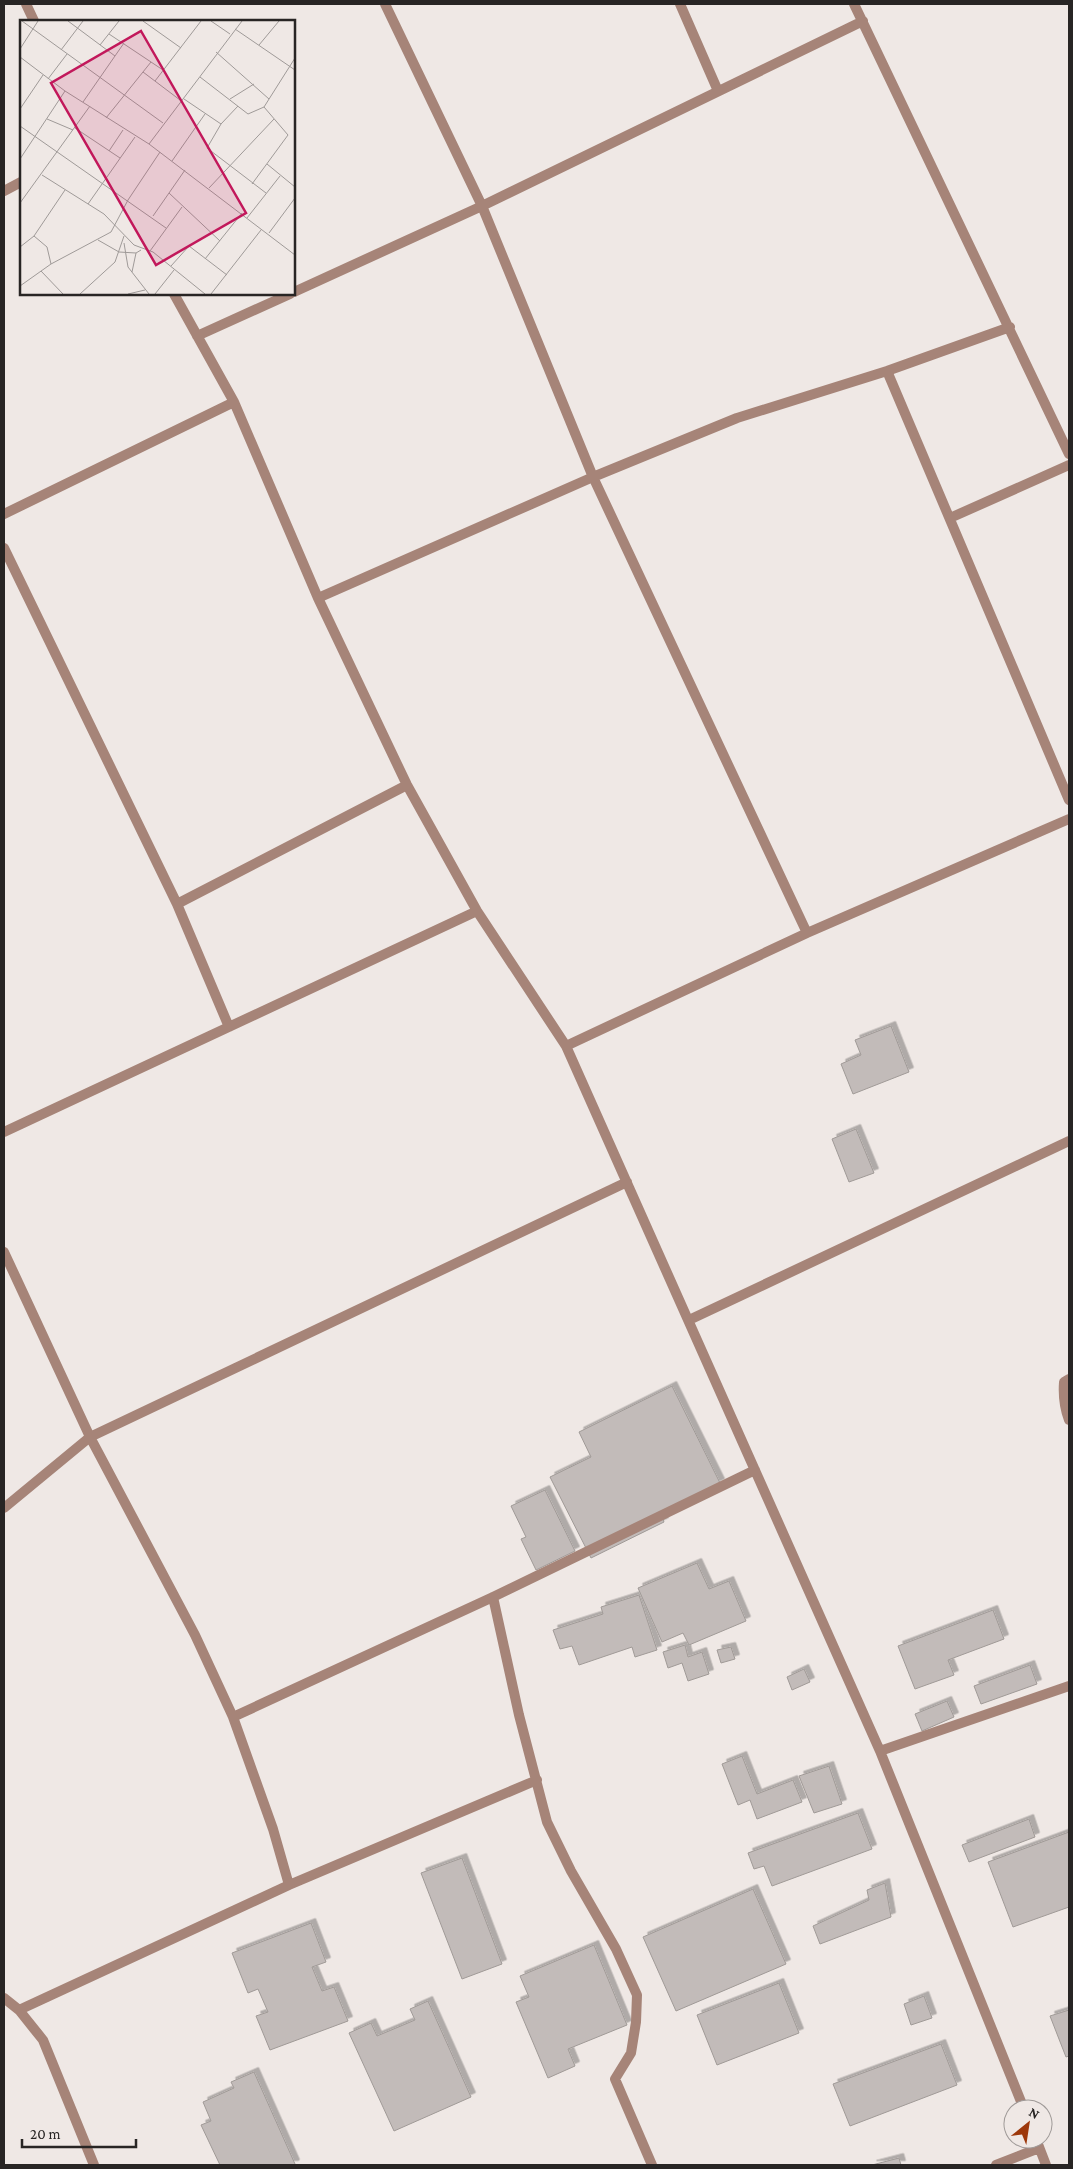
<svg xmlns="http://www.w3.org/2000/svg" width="1073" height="2169" viewBox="0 0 1073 2169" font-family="'Crimson Pro',serif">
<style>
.building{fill:#c2bbb9;stroke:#a09a97;filter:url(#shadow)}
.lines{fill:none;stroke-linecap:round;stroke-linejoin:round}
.minor{stroke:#a68478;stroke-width:10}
.inset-road{fill:none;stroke:#9f9a98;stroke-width:1}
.view{fill:#c2185b;fill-opacity:0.15;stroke:#c2185b;stroke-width:2.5}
.inset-edge{fill:none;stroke:#282524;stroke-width:2.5}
</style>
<defs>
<filter id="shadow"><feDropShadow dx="4.5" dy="-4.5" stdDeviation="0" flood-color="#0004"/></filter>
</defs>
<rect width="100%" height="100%" fill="#efe8e5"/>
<!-- building -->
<path class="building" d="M891,1026L909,1072L853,1094L841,1064L861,1055L855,1040Z
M856,1129L874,1173L849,1182L832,1139Z
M672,1386L720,1483L660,1512L664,1522L591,1558L550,1477L591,1457L579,1432Z
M545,1490L575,1551L536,1570L521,1539L526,1537L511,1506Z
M697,1563L709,1589L729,1581L746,1621L689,1645L683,1633L662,1642L638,1588Z
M639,1595L657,1650L635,1657L632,1647L579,1665L572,1646L560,1649L553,1630L603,1614L601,1607Z
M993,1610L1004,1639L948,1660L954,1675L915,1689L898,1646Z
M685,1645L688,1657L702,1652L709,1674L688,1681L682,1663L668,1668L663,1652Z
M731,1647L735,1659L721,1663L717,1650Z
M1030,1665L1037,1684L981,1704L974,1686Z
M804,1669L810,1682L792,1690L787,1677Z
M947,1701L954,1717L922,1731L915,1714Z
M742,1756L757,1794L793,1780L802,1802L757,1819L750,1800L738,1805L722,1764Z
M829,1766L842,1804L814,1813L799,1776Z
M858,1813L872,1849L772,1886L764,1866L754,1869L748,1853Z
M1029,1819L1035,1837L969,1862L962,1845Z
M1069,1832V1907L1013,1927L988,1862Z
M462,1858L502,1964L462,1979L421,1873Z
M885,1883L891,1917L820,1944L813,1926L869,1900L867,1890Z
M753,1889L786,1964L676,2011L643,1937Z
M311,1923L326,1962L312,1967L322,1991L334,1987L348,2021L270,2050L256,2016L268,2012L258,1989L248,1993L232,1953Z
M594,1945L627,2025L568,2049L575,2066L548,2078L516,2002L529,1997L520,1976Z
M779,1983L799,2033L717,2065L697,2015Z
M924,1996L932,2018L911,2025L904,2004Z
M428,2001L471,2097L394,2131L349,2033L371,2023L377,2036L415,2020L410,2009Z
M1069,2010V2056L1066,2057L1050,2016Z
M941,2044L957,2085L850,2126L833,2084Z
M254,2072L295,2164L294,2165H220L201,2125L211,2121L203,2102L234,2088L231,2082Z
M899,2158L901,2165H872Z"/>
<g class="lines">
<!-- minor -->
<path class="minor" d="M26,4L34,21
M385,4L482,206L593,477L807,933
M680,4L718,91
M854,4L1069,454
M4,191L21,182
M294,292L482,206L863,21
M174,294L234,402L318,598L407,785L477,911L566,1046L880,1751L1024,2109
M197,336L290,294
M887,371L1069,800
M4,514L234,402
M950,518L1069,465
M4,548L177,904L229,1027
M318,598L593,477L737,418L887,371L1010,327
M177,904L407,785
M566,1046L807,933L1069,819
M4,1132L477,911
M4,1252L90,1437L195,1635L233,1717L273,1829L289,1885
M689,1320L1069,1141
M1069,1379L1064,1382C1063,1396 1064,1407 1069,1420
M4,1508L90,1437L627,1182
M493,1597L519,1715L547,1822L571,1871L616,1949L637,1995L636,2022L631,2053L615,2079L652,2165
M233,1717L493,1597L755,1470
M880,1751L1069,1686
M4,1998L19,2010L43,2040L94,2165
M19,2010L289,1885L537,1780
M1036,2139L1046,2165
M996,2165L1039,2148"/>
</g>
<!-- overview -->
<g transform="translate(20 20)">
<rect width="275" height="275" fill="#efe8e5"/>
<path class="inset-road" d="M2,1L143,103M48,1L95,36M123,1L161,28M191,1L210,14M215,9L275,50M89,14L143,50M80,25L99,1M239,25L259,1M0,29L18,1M41,30L63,1M196,32L249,79M0,37L45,71L129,124L275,235M123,52L160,80M180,57L228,94L244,87L275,38M28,59L47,34M135,61L181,1M164,79L201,104M210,79L234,64M63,82L104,23M218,86L201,104L187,128L246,173M0,89L23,55M86,98L131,42M27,99L53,110M0,106L146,208M55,108L100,138M129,124L222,1M89,131L103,110M0,139L45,71M152,141L185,94M247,144L275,167M22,155L84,194L114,225L133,232L185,274M232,164L268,115L244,87M189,168L254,99M149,173L200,221M0,183L70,86M68,184L115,117M133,196L165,150M227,198L260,156M249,213L275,178M14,216L27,227L31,244M78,220L99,232L116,233L121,230M104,223L108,247L129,274M0,227L14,216L45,170M130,231L162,187M185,239L222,193M151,246L169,226L207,255M21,251L43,274M112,252L116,233M0,266L31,244L91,212L108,180L140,132M60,274L95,242L104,216M108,274L125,270M135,274L154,250M191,274L241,210"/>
<path class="view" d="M121,11L226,193L136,245L31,63Z"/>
<rect width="275" height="275" class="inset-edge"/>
</g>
<!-- border -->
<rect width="1073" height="2169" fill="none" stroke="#282524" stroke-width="10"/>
<!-- north arrow -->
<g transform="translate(1028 2124) rotate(30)"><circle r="24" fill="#efe8e5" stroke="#9f9a98"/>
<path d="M0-4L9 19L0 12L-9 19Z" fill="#9d380b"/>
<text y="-8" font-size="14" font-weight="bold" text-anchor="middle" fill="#282524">N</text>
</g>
<!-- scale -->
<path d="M22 2139v8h114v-8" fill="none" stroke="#282524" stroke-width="2.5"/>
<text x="30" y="2139" font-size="15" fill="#282524" stroke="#efe8e5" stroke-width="4" paint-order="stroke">20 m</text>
</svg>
